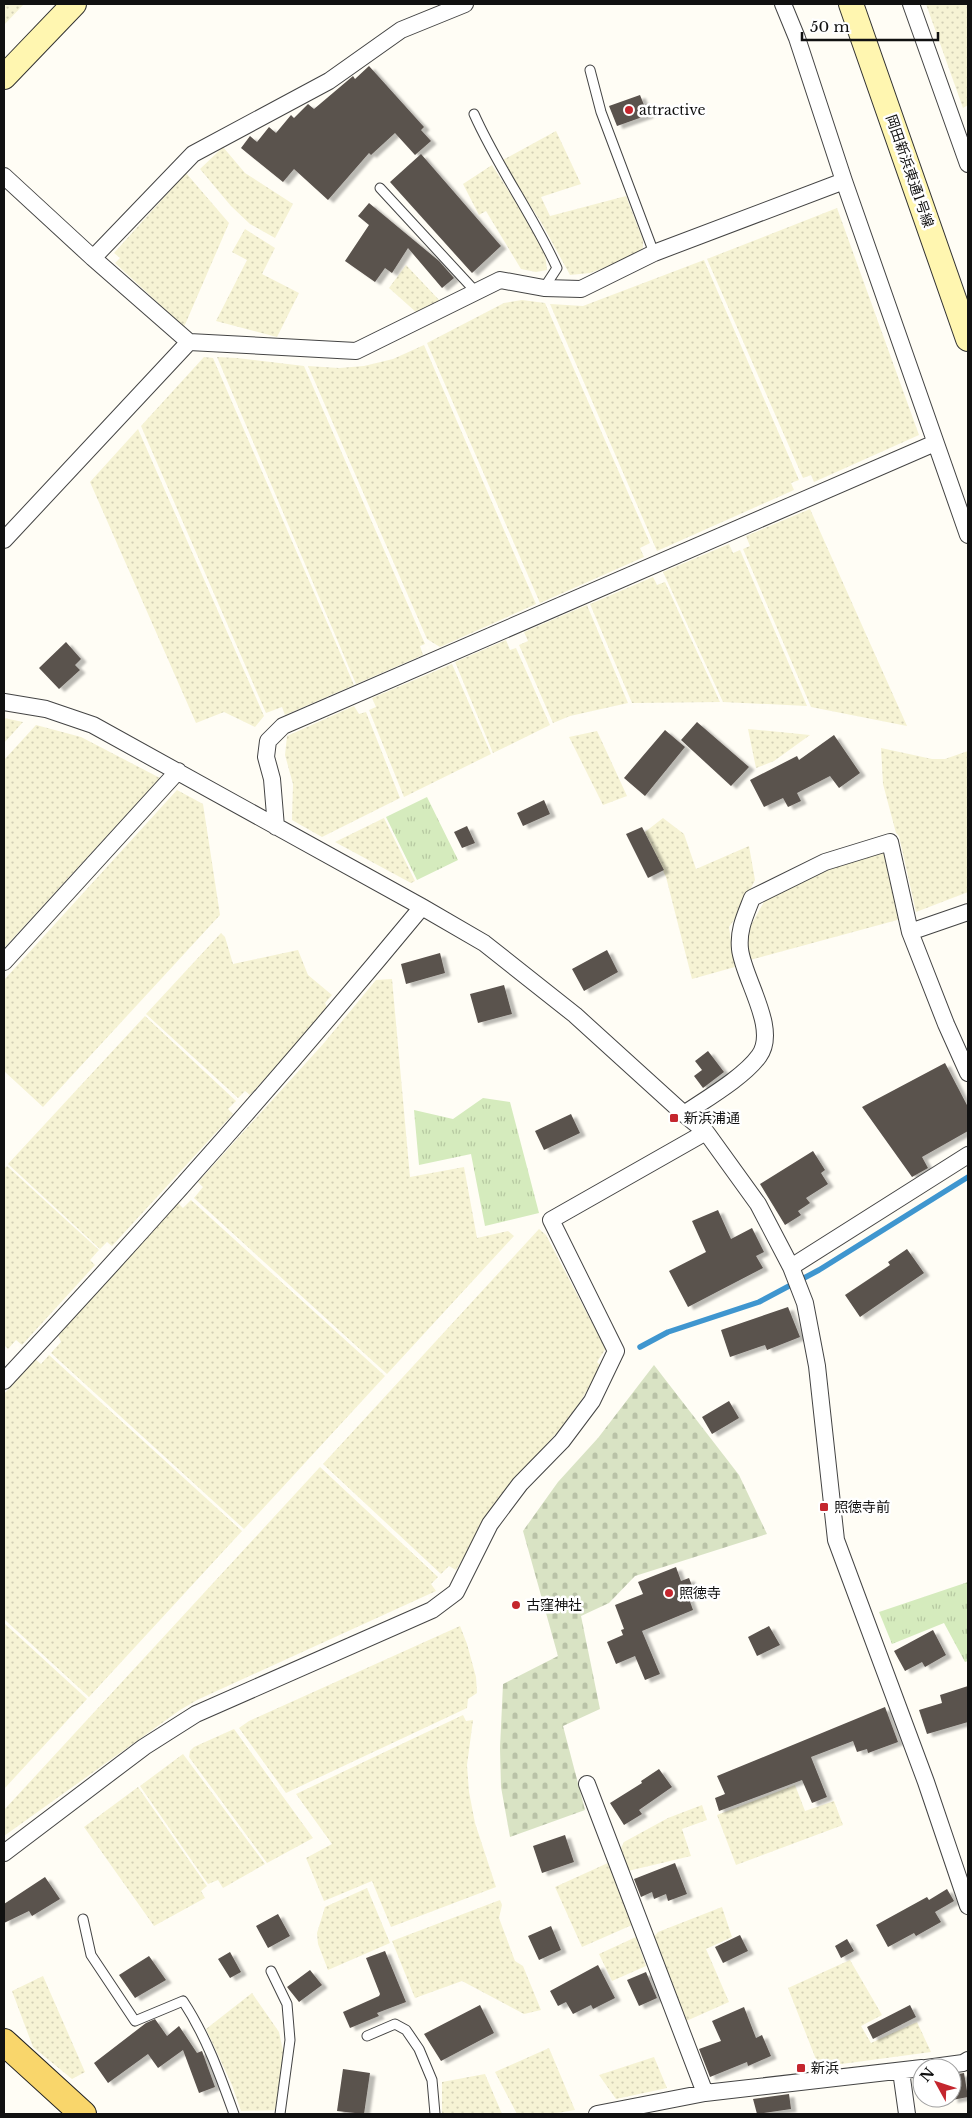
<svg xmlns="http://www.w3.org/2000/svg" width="972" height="2118" viewBox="0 0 972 2118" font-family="'Libre Baskerville','Noto Sans JP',serif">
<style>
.farmland{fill:url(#farmland-dots)}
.grass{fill:url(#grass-tufts)}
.cemetery{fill:url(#cemetery-stones)}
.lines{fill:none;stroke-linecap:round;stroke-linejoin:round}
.stream{stroke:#3f96cf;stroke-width:5.5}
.building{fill:#5a524d;filter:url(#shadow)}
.lane-casing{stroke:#444;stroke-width:11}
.street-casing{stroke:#444;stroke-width:18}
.secondary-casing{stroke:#333;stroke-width:26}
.primary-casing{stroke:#222;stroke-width:28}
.lane{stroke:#fff;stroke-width:9}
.street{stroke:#fff;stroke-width:16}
.secondary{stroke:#fff6b0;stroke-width:24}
.primary{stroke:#f9d66b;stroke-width:26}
.poi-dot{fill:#c4262e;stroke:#fff;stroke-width:2}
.labels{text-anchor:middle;stroke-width:5;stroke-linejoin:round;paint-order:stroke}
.poi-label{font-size:14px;fill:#111;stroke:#fff;text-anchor:start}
.street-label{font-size:14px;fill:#111;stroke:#fff}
</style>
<defs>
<pattern id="farmland-dots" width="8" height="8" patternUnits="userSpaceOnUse" patternTransform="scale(1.25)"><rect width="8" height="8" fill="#f6f3d4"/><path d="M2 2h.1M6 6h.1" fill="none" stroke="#d2cfb5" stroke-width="1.8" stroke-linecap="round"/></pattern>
<pattern id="grass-tufts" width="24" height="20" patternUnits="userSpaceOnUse" patternTransform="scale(1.25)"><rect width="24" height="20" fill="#d5ebbd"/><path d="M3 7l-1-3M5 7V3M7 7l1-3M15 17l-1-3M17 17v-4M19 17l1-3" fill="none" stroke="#b6c8a1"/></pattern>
<pattern id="cemetery-stones" width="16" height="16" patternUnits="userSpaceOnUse" patternTransform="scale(1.25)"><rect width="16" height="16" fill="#d9e3c4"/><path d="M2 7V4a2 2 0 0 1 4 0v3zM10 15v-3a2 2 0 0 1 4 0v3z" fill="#b9c2a7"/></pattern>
<filter id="shadow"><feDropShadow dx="5.5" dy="3" stdDeviation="1" flood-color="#0004"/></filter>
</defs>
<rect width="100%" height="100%" fill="#fffdf5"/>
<!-- farmland -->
<path class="farmland" d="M4,4H24L4,25Z
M926,4H968V105L963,108Z
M556,131L581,184L541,197L550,216L626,196L643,240V247L639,255L590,273L570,275L541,222L501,161Z
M223,147L245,173L293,204L275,238L250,224L231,206L200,169Z
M492,165L528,221L545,254L547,270L536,272L521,269L486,211L479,215L463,184Z
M186,173L229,223L184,327L115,263L120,258L114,253Z
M837,208L919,435L814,482L811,475L803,478L707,259Z
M245,229L275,248L262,274L299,293L277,337L216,321L247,260L232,252Z
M704,260L799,480L791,483L794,490L657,551L550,304L583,306Z
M406,265L440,301L417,313L389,288Z
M522,300L545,303L650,543L640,548L644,557L540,603L427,343L504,303Z
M424,345L536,604L440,647L427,639L308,366L339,368L364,366L393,359Z
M204,357L213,358L354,685L285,715L282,707L266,713L141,426Z
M217,357L237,358L304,366L425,644L420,646L423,655L356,684Z
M138,429L264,716L255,727L224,712L196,723L90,482Z
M810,509L907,726L811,707L743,549L750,546L746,536Z
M729,544L733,553L740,550L807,706L723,702L663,572Z
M653,577L657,585L665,582L720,702L632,703L590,604Z
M587,605L628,703L570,716L553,723L519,645L528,641L524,632Z
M506,640L510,650L516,648L550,725L493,753L455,662Z
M452,664L491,754L404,797L369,710L376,707L372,698Z
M354,706L359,714L366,712L400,798L322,837L292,820L293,784L285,755L287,736Z
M4,718L23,722L4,743Z
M36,725L81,737L160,778L4,948V760Z
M748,729L810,735L774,761L756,768Z
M597,731L627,796L603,805L569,737Z
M881,748L932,759H945L968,751V892L916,912L899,836L896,833L883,784Z
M177,790L203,804L220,915L43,1107L4,1071V980Z
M384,818L415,881L411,883L335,842Z
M663,818L684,834L696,869L749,846L755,880L738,914L729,927L735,967L692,979L666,877L645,832Z
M878,851L888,853L901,919L750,960L748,943L750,927L765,900L784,885Z
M221,933L225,937L233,964L298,950L308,975L332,995L325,1003L327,1008L288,1053L250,1095L245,1091L238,1098L146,1014Z
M392,979L410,1177L464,1167L477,1238L508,1231L514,1236L387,1374L194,1198L203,1187L198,1182L324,1043L376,980Z
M145,1016L236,1101L228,1109L233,1114L112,1246L107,1242L100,1249L8,1164Z
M7,1166L99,1250L90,1260L95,1265L22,1345L16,1340L8,1349L4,1345V1169Z
M191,1200L385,1376L244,1529L51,1353L61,1342L58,1335L178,1203L183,1208Z
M539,1229L546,1235L592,1323L608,1345L597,1362L602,1367L578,1405L561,1428L503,1493L456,1570L449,1566L441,1574L323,1464Z
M49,1355L242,1531L89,1697L4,1619V1394L35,1359L41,1364Z
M320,1467L438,1577L431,1584L436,1591L197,1700L180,1710L4,1836V1810Z
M4,1623L87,1699L4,1789Z
M460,1626L467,1644L476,1677L477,1693L468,1699L467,1708L286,1793L239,1728L249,1721Z
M463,1715L466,1721L473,1720L467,1765L469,1792L475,1823L496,1887L391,1927L372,1881L324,1901L306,1858L332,1844L296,1794Z
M234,1729L313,1838L267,1863L189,1757L190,1751L194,1747Z
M183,1754L265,1864L223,1888L218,1880L208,1884L140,1786Z
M795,1785L805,1811L834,1801L843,1825L736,1865L717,1815Z
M138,1787L207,1886L201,1891L205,1898L154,1926L84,1827Z
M702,1805L707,1820L682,1829L691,1856L628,1871L621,1848L624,1842L668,1818Z
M610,1862L632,1925L582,1947L555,1887Z
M367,1888L390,1943L328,1970L318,1944L317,1933L325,1907Z
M500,1900L502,1905L499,1918L515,1961L523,1966L541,2010L524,2014L462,1981L415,1998L392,1941Z
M722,1907L732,1937L706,1949L729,2002L684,2022L652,1939L658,1932Z
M636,1937L646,1966L612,1981L599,1954Z
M850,1960L882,2015L861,2026L871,2043L917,2022L931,2052L819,2067L788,1988Z
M43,1976L85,2072L72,2079L33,2047L12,1991Z
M252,1993L279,2032L283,2051L280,2110L241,2111L232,2085L206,2029Z
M549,2048L575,2110L551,2114H517L495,2072Z
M654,2057L667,2088L616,2099L599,2075Z
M485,2074L502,2114H442V2082Z"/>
<!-- grass -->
<path class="grass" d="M427,797L458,860L417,880L386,817Z
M483,1098L510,1102L539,1213L485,1226L471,1154L419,1165L414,1110L453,1119Z
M968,1582V1661L965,1662L944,1623L892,1644L879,1612Z"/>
<!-- cemetery -->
<path class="cemetery" d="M654,1365L739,1475L767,1534L635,1576L609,1603L581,1616L600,1709L563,1726L585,1810L510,1837L501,1787L500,1748L503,1684L558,1656L523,1531L558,1482L598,1438Z"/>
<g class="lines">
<!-- stream -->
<path class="stream" d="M640,1347L668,1332L759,1302L819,1270L968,1177"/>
</g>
<!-- building -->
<path class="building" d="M369,66L424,127L421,130L431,141L415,155L395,133L371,155L369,153L328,200L294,169L283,182L241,148L250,136L257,142L269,127L276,133L291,115L294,118L308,104L314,109L353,76L355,79Z
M640,95L648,115L617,126L609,106Z
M421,154L501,246L472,273L390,182Z
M369,203L439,261L454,278L442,288L408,248L392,273L385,268L375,282L345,261L369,225L358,216Z
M66,642L81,659L75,665L80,670L59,689L39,668Z
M697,722L749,767L731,786L681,740Z
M665,730L685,747L645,796L624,778Z
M834,735L860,773L839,788L830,776L797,793L801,801L788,807L783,798L764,807L750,780L797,756L799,760Z
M544,800L550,814L523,826L517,813Z
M467,826L475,843L462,848L454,832Z
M642,827L664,870L648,878L626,834Z
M607,950L618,972L584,991L572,969Z
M440,953L445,973L406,984L401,964Z
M504,985L512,1014L478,1023L470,994Z
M708,1051L724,1072L703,1088L694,1076L702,1070L695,1061Z
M945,1063L968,1107V1131L922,1157L928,1168L912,1177L862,1107Z
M571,1114L580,1133L544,1150L535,1131Z
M813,1151L825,1170L821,1173L828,1184L806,1198L810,1203L798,1211L801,1215L785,1225L760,1184Z
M718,1210L731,1239L752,1228L764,1252L756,1256L763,1268L688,1307L669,1271L706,1252L692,1221Z
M907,1249L924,1273L860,1317L845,1295L890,1265L888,1262Z
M788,1307L800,1337L767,1350L765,1345L730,1357L721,1330Z
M729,1401L739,1418L712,1434L702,1417Z
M676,1567L681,1581L689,1578L695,1593L688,1596L693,1610L642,1631L660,1674L645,1680L635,1656L616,1664L607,1642L623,1635L621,1630L624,1629L615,1605L643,1594L638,1582Z
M769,1626L780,1645L757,1656L748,1637Z
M933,1630L946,1655L925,1667L922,1662L905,1671L894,1651Z
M968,1686V1722L927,1734L919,1710L942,1703L940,1695Z
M885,1707L898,1742L868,1753L867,1749L857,1752L853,1741L811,1757L827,1797L812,1803L802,1780L719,1811L715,1798L725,1794L717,1776Z
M659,1769L672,1787L639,1810L642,1814L624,1825L610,1803L642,1783L641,1781Z
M565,1835L574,1862L542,1873L533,1846Z
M675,1863L687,1894L668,1901L666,1894L654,1899L652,1892L641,1897L634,1879Z
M45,1877L60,1899L32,1916L29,1911L4,1923V1904Z
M947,1889L954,1901L935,1912L941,1922L916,1936L914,1933L888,1947L876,1925L927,1897L929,1900Z
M278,1914L290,1936L268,1948L256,1926Z
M551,1926L561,1950L539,1960L528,1936Z
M740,1935L748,1951L723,1963L715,1947Z
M847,1939L854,1951L841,1958L835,1946Z
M385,1951L406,2002L377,2013L379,2016L350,2028L343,2012L379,1996L380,1994L366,1958Z
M230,1952L241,1972L230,1978L218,1959Z
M149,1956L166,1980L135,1998L119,1975Z
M598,1965L615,1998L593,2009L591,2005L573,2014L566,2002L558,2006L550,1991Z
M310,1970L322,1985L299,2002L287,1987Z
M646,1972L657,1998L639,2006L627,1980Z
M480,2005L494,2033L441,2061L424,2034Z
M910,2005L916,2017L873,2039L867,2027Z
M744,2007L756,2038L762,2035L771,2056L748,2066L747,2062L710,2077L699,2049L721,2041L712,2021Z
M155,2019L167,2036L179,2026L197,2053L202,2051L215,2087L199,2093L183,2050L158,2068L148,2054L108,2083L94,2063L146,2023Z
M343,2069L370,2073L364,2114L337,2111Z
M964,2073L968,2097L952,2100V2075Z
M789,2094L791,2109L757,2114L753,2099Z"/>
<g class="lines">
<!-- lane casing -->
<g class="lane-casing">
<path id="lane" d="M590,70L601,112L654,253
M474,114C498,168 533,215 557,268L544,288
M380,188L476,292
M83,1919L91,1955L135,2021L183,2001C206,2036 220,2075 234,2114
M271,1971L287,2004L290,2040L280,2114
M367,2036L395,2024L406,2030L419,2049L432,2080L435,2114"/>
</g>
<!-- street casing -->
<g class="street-casing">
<path id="street" d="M783,4L797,38L844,181L968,535
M911,4L968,164
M4,176L93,258L189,342
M93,258L193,154L329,81L401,30L465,4
M4,540L189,342L356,351L500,280L544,288L581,289L654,253L844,181
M4,702L46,709L93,725L422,907L484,943L575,1015L684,1114L706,1132L758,1204L791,1267L805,1303L817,1366L836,1540L926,1782L968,1906
M276,827L272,779L266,757L268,741L283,726L935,443
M910,932L968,912
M4,962L178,771
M684,1114C706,1099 744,1077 759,1056C779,1029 743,978 740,949C738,930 745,916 752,898L825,862L890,842L910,932L946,1024L968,1073
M791,1267L968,1155
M4,1381C148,1227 288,1069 422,907
M587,1784L705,2093
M4,1853L144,1747L196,1714L432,1610L456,1592L490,1524L520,1484L562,1441L592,1401L616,1351L551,1220L706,1132
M926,2068L963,2063L968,2060
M901,2071L907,2114
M597,2114L705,2093L922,2068"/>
</g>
<!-- secondary casing -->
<g class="secondary-casing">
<path id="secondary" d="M851,4L968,339
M4,77L74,4"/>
</g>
<!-- primary casing -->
<g class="primary-casing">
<path id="primary" d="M4,2042L83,2114"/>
</g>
<!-- lane -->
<use href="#lane" class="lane"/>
<!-- street -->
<use href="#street" class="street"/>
<!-- secondary -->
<use href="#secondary" class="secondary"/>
<!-- primary -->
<use href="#primary" class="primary"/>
</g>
<!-- markers -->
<g class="poi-dot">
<circle cx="629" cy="110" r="5"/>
<rect x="669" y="1113" width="10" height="10" rx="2.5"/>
<rect x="819" y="1502" width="10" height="10" rx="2.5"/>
<circle cx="669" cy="1593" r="5"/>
<circle cx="516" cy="1605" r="5"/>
<rect x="796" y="2063" width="10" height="10" rx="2.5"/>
</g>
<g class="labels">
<!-- poi labels -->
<g class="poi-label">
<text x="639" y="115">attractive</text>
<text x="684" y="1123">新浜浦通</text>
<text x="834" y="1512">照徳寺前</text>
<text x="679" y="1598">照徳寺</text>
<text x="526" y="1610">古窪神社</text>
<text x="811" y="2073">新浜</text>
</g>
<!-- street labels -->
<g class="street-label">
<text transform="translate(910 171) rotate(71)" y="5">岡田新浜東通1号線</text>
</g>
</g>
<!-- border -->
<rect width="972" height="2118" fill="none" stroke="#111111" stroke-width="10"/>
<!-- north arrow -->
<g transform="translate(937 2083) rotate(310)"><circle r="24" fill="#ffffff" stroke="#a0a0a0"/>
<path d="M0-4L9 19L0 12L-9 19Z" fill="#c4262e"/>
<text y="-8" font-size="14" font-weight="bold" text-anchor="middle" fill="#111111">N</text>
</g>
<!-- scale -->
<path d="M802 32v8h136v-8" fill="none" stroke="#111111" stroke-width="2.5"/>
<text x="810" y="32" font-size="15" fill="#111111" stroke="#ffffff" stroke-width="4" paint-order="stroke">50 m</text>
</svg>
